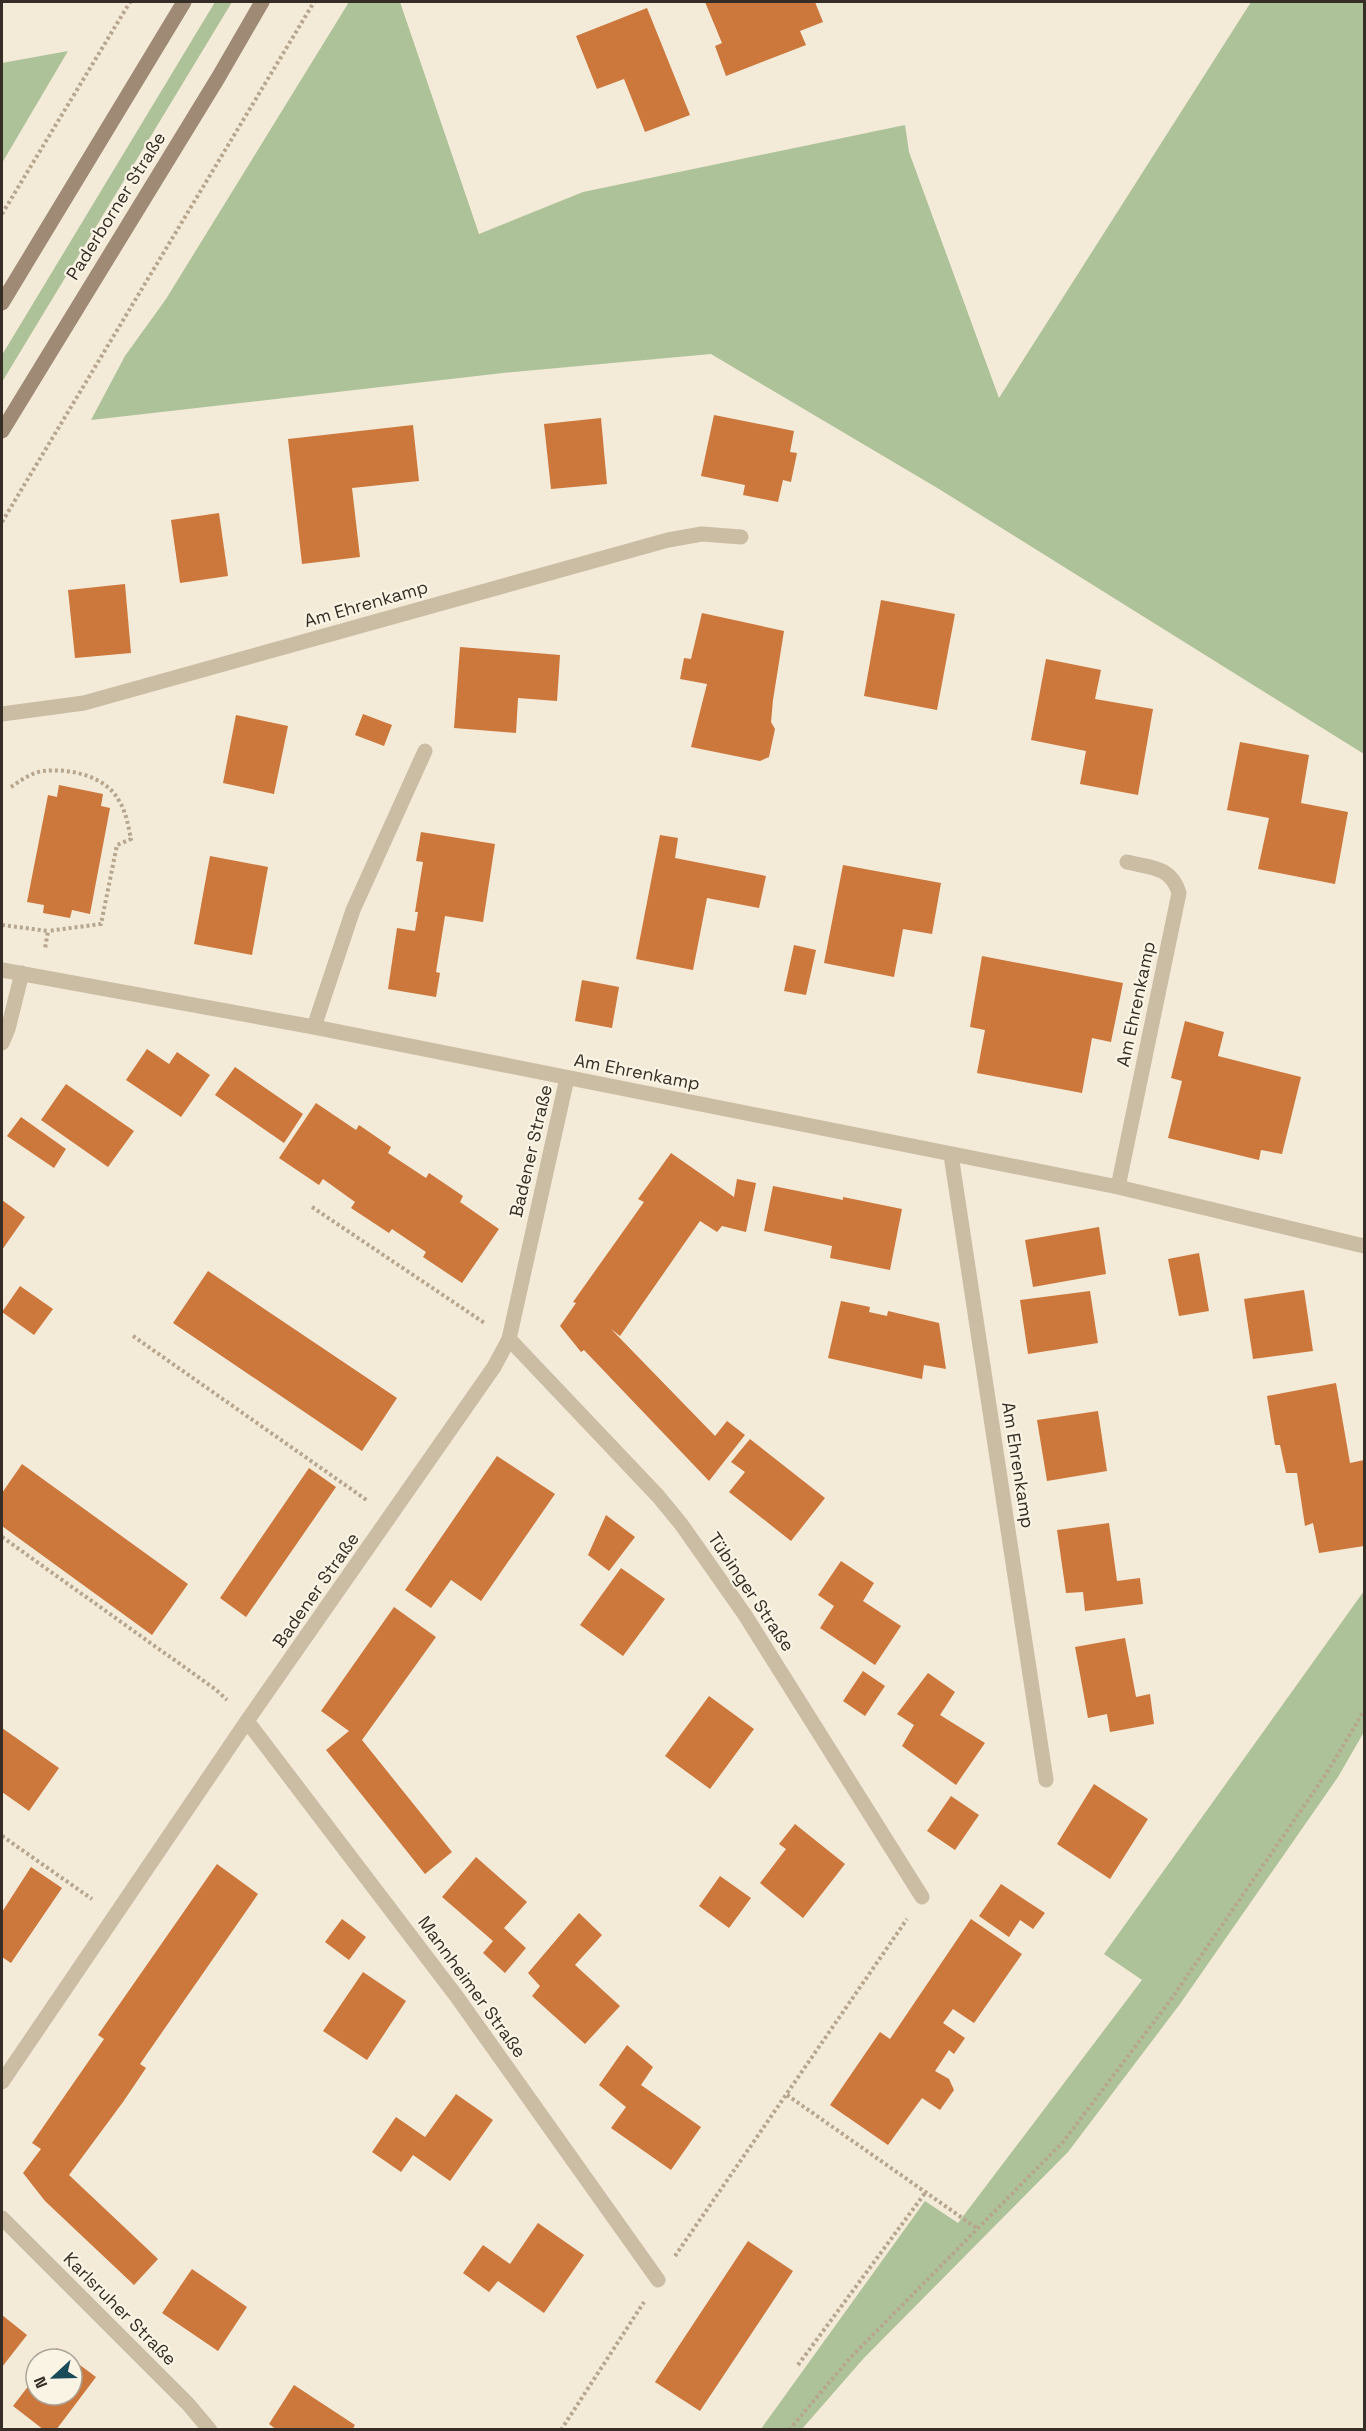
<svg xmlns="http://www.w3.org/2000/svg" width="1366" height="2431" viewBox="0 0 1366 2431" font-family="'Space Grotesk',sans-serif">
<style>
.green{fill:#adc298}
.building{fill:#cc773c}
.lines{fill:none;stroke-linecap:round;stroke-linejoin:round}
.path{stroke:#b7a68e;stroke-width:4;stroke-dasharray:3 3;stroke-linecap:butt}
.street{stroke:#cbbca4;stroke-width:15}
.secondary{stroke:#9f8b75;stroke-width:15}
.labels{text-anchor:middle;stroke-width:4.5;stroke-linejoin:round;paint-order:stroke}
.street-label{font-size:18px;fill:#362e26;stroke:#faf4e5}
</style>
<rect width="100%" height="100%" fill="#f3ead8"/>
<!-- green -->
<path class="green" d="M215,2H232L2,382V355Z
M349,2H400L479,234L583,192L905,125L909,152L999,398L1251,2H1364V754L939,489L711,354L503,373L91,420L125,356L166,299Z
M68,51L2,163V63Z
M1364,1591V1732L1338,1777L1180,2004L1068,2152L863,2359L802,2429H761L925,2201L958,2223L1142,1980L1104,1954Z"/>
<!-- building -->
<path class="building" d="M705,2H815L823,22L800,31L806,45L726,76L715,46L722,43Z
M647,8L690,115L645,132L624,79L597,89L576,36Z
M714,415L794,431L790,452L797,453L791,482L783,480L778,502L743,495L745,485L701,476Z
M601,418L607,484L551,489L544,424Z
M413,425L419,481L352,488L360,557L302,564L288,439Z
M219,513L228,576L180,583L171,520Z
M125,584L131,653L75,658L68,590Z
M881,600L955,614L937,710L864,696Z
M702,613L784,631L773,700L771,722L775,729L769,757L760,761L691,747L707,684L680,679L684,658L691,659Z
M460,647L560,655L557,701L518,698L516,733L454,728Z
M1046,659L1101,670L1095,699L1153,709L1138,795L1080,784L1086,751L1031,740Z
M363,714L392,725L384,746L355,735Z
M236,715L288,726L274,794L223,783Z
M1240,742L1309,755L1301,803L1348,812L1335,884L1258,869L1269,818L1227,810Z
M59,785L103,794L101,806L110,808L90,914L72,910L70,918L43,913L44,905L27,902L48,795L57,797Z
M421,832L495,844L483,922L445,916L436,972L440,973L436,997L388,989L397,928L415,931L418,912H415L423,862L416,861Z
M660,835L678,838L675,858L766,876L759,908L707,898L693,970L636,959Z
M210,856L268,867L252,955L194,944Z
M843,865L941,883L932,934L903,929L894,977L824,963Z
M794,945L816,950L806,995L784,991Z
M982,956L1123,983L1111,1042L1092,1038L1082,1093L977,1073L985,1030L970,1027Z
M582,980L619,987L612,1028L575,1021Z
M1185,1021L1224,1032L1218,1056L1301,1077L1282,1154L1261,1150L1259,1160L1168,1138L1182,1081L1171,1078Z
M147,1049L169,1064L177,1052L210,1075L181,1117L126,1080Z
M235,1067L303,1114L284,1143L215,1095Z
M66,1084L134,1131L108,1167L41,1120Z
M316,1103L356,1130L359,1125L391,1147L388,1153L426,1178L429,1173L463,1196L460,1202L499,1229L462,1283L423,1257L426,1252L392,1229L389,1233L351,1208L355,1202L323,1179L319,1185L279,1158Z
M21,1117L66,1149L54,1168L7,1136Z
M671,1153L734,1197L737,1179L756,1183L746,1232L722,1226L717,1232L700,1221L620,1336L611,1329L715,1436L727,1421L745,1435L709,1481L584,1350L581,1352L560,1326L576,1303L573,1302L644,1202L638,1199Z
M773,1186L843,1200V1197L902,1209L890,1270L830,1258L832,1246L764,1231Z
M2,1200L25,1217L2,1250Z
M1099,1227L1106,1274L1033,1287L1025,1240Z
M1199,1253L1209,1311L1179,1316L1168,1259Z
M208,1271L397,1398L362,1451L173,1323Z
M20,1286L53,1309L34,1335L2,1312Z
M1304,1290L1313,1351L1253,1359L1244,1299Z
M1090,1291L1098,1343L1028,1354L1020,1300Z
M841,1301L870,1307L869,1312L887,1316L888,1311L939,1323L946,1369L924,1365L922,1379L828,1358Z
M1336,1383L1350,1463L1364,1460V1546L1319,1553L1313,1523L1305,1526L1297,1473H1286L1280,1445H1275L1267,1396Z
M1098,1411L1107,1471L1047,1481L1037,1420Z
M750,1439L825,1498L791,1541L729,1492L745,1472L731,1462Z
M497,1456L555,1494L481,1601L451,1580L431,1608L405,1590Z
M22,1464L188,1584L152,1635L2,1526V1493Z
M309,1468L336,1487L246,1617L220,1598Z
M606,1515L635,1537L609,1571L588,1555Z
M1109,1523L1117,1581L1140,1578L1143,1604L1085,1611L1083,1592L1066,1593L1057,1530Z
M841,1561L874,1583L863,1601L901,1626L875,1665L820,1628L834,1606L818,1595Z
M621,1568L665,1599L623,1656L580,1625Z
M394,1607L436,1637L362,1740L452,1852L425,1874L326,1750L349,1731L321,1711Z
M1125,1638L1136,1697L1150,1694L1154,1724L1110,1732L1107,1714L1088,1718L1075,1647Z
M863,1671L885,1686L865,1716L843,1701Z
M928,1673L955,1692L940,1715L985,1743L956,1785L902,1746L914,1725L897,1714Z
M709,1696L754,1729L710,1789L665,1756Z
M2,1728L59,1768L29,1811L2,1792Z
M1094,1784L1148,1819L1110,1879L1057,1844Z
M951,1796L979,1815L955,1850L927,1831Z
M795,1824L845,1864L803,1918L760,1883L786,1849L779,1844Z
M476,1857L527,1902L504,1928L526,1948L505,1973L483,1953L493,1941L442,1897Z
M217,1864L258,1894L140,2064L146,2068L123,2102L69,2175L158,2259L134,2285L45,2201L23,2173L41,2149L32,2143L104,2039L98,2035Z
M31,1867L62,1888L11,1963L2,1957V1912Z
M720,1876L751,1898L729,1928L699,1906Z
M1001,1884L1045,1913L1033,1929L1020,1920L1009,1937L979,1916Z
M579,1913L602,1935L575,1965L620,2006L585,2044L532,1996L540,1986L528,1973Z
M342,1919L366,1937L349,1960L325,1942Z
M971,1919L1022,1954L974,2023L953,2009L943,2023L965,2038L954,2054L949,2050L935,2071L949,2079L954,2090L940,2110L922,2098L888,2145L830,2105L880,2032L890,2039Z
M363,1972L406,2001L367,2060L323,2031Z
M627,2045L653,2067L641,2085L701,2127L671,2170L611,2128L626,2107L599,2085Z
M456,2094L493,2120L450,2181L413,2155L401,2172L372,2152L396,2117L425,2137Z
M538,2223L584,2255L544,2313L498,2281L489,2292L463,2273L483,2245L510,2264Z
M748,2241L793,2271L700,2411L655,2382Z
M192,2269L247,2307L218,2351L162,2313Z
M2,2315L27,2335L2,2367Z
M57,2348L96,2377L56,2430H44L13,2406L36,2376V2395H72V2359H49Z
M294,2385L355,2425L352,2430H277L269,2424Z"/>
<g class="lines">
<!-- path -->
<path class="path" d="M2,214L130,2
M2,522L314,2
M11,787C20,781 32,772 44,771C69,768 105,776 118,799C126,811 128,825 131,839L117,845L101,924L48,931
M2,925L48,931L45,949
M312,1207L486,1324
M133,1336L368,1501
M2,1537L215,1689L227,1700
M2,1836L92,1899
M787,2095L978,2229
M675,2256L907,1919
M798,2365L925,2193
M561,2430L644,2302
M789,2430L850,2358L1063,2142L1172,1998L1326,1774L1364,1711"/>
<!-- street -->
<path class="street" d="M2,714L84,703L668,540L702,534L741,537
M2,970L314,1027L1118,1187L1364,1246
M314,1027L353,910L425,751
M2,1043L8,1029L22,973
M951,1155L1046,1780
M1118,1187L1179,893C1171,866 1151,868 1127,862
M509,1339L658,1496L681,1524L745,1615L922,1897
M247,1721L457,1997L658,2280
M2,2082L247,1721L494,1367L509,1339L567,1078
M2,2218L188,2404L210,2430"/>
<!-- secondary -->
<path class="secondary" d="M2,303L184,2
M2,431L218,78L262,2"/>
</g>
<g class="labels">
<!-- street labels -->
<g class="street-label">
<text transform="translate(116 206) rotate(-58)" y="6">Paderborner Straße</text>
<text transform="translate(366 604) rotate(-16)" y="6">Am Ehrenkamp</text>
<text transform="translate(1136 1004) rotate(-78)" y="6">Am Ehrenkamp</text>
<text transform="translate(637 1072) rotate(11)" y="6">Am Ehrenkamp</text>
<text transform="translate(531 1151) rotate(-77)" y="6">Badener Straße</text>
<text transform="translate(1018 1465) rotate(81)" y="6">Am Ehrenkamp</text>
<text transform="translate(316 1590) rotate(-55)" y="6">Badener Straße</text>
<text transform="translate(751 1592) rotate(56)" y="6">Tübinger Straße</text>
<text transform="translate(472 1987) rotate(54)" y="6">Mannheimer Straße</text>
<text transform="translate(120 2309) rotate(45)" y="6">Karlsruher Straße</text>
</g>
</g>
<!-- border -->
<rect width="1366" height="2431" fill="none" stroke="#362e26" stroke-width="6"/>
<!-- north arrow -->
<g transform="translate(54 2377) rotate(248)"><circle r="28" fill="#faf4e5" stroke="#aca599" stroke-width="1.5"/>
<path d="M0-4.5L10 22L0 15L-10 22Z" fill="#194b59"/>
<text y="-9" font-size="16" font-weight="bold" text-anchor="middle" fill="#362e26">N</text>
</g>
</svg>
